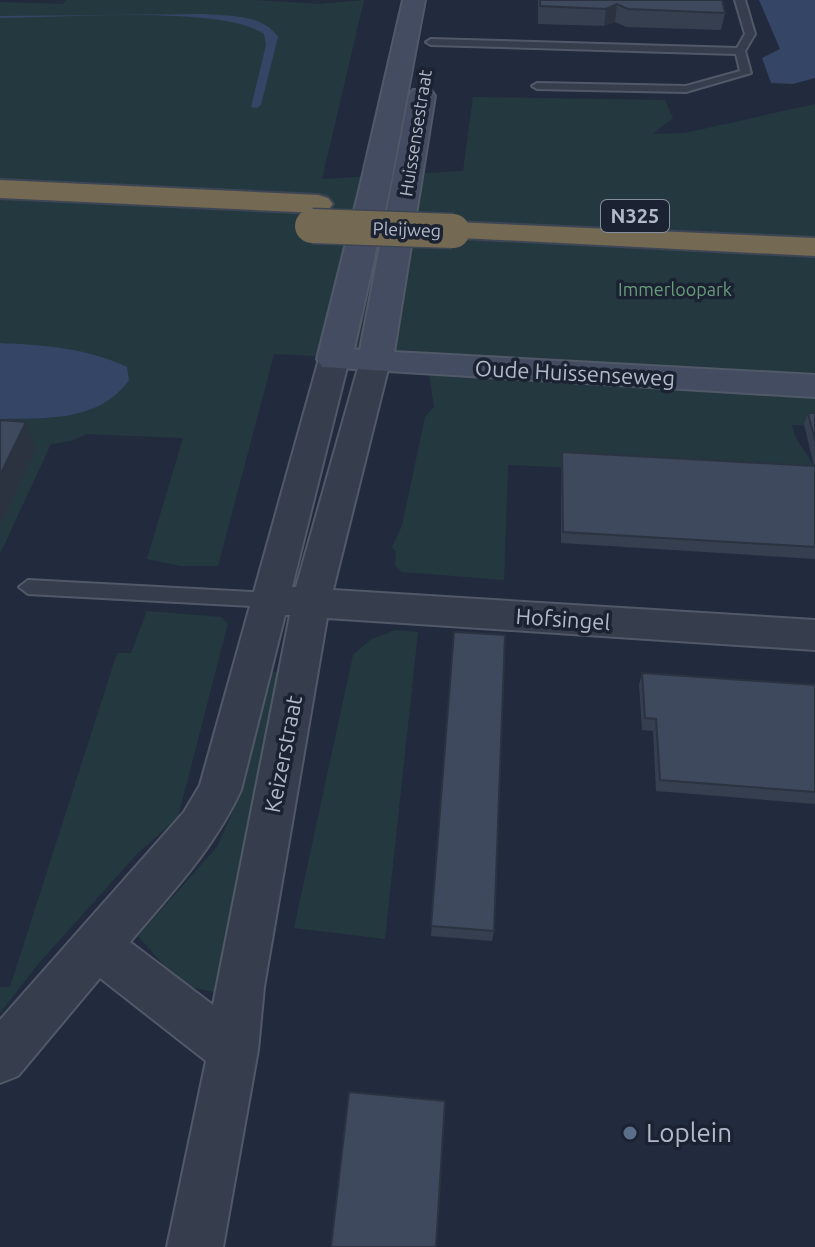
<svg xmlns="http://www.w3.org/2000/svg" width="815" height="1247" viewBox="0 0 815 1247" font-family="Ubuntu,sans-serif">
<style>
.green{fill:#24393f}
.water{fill:#354566}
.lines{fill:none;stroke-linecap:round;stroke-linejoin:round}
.lane-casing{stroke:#515969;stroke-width:4}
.street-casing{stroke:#515969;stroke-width:4}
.secondary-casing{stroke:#515969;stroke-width:4}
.highway-casing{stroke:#3e4656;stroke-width:4}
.lane{fill:#363e4e;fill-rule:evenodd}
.street{fill:#363e4e;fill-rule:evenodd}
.secondary{fill:#444c61;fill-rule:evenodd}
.highway{fill:#746a53;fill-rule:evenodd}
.highway-bridge-casing{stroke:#3e4656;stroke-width:37;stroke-linecap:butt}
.highway-bridge{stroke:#746a53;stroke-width:34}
.wall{fill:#353f50}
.shaded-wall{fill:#2b3341}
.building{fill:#3e495d;stroke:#2b3341;stroke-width:2}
.service-dot{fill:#5c6f8a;stroke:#1b2333;stroke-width:3}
.labels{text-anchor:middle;stroke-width:7;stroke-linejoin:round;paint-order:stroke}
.far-street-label{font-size:18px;fill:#b2b9c9;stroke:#1b2333}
.far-park-label{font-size:18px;fill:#689b79;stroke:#1b2333}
.shield{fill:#1b2333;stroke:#858c9c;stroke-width:2}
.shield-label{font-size:20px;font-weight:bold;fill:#b2b9c9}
.street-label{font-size:22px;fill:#b2b9c9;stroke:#1b2333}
.near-poi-label{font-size:26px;fill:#b2b9c9;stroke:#1b2333;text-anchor:start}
</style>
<rect width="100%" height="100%" fill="#222b3e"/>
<!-- green -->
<path class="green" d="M66,0H255L319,4L364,0L322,179L463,171L473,97L665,100L673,118L653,134L685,133L815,104V426L792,425C795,448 815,454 815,478L508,465L504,580L402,572L395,565L396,552L392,547L402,526L425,417L434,407L427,361L274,354L218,566H181L147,559L183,438L87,434L71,441L51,444L0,554V2L63,4Z
M147,611L221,617L228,623L178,817L136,855L39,963L0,1013V987H10L117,653H131Z
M395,630L418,632L385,939L294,928L353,655L370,640Z
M268,671L288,673L219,993L181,985L138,936L217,847L245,784Z"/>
<!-- water -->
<path class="water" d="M759,0H815V78L793,84L771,83L762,58L780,49Z
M204,14C229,16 262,14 278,37L261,105L257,108L251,107L266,45L264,34C222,5 58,18 0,18V16Z
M0,343C44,345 87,348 127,367L129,380C99,422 47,418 0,419Z"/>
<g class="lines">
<!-- lane casing -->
<g class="lane-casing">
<path id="lane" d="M735,0H745L755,34L745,51L751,73L686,92L537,89L532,86L537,83L686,86L740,71L736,54L431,45L426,42L431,39L737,48L745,34Z
M28,580L271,593L280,600L271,607L28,594L19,587Z"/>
</g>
<!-- street casing -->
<g class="street-casing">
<path id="street" d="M334,350L345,352L349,359L292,587H296L360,361L364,354L375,352L386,354L390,361L333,590L815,620V650L327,618L264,987L258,1050L223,1247H167L206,1061L100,978L18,1076L0,1083V1020L184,812L200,785L319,359L323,352ZM285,615H290L213,1005L130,942C172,892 214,849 241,790Z"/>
</g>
<!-- secondary casing -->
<g class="secondary-casing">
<path id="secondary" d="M403,0H425L390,187L354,349L360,350L409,96L413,90H431L435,96L394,352L815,375V397L322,367L317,359L360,187Z"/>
</g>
<!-- highway casing -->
<g class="highway-casing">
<path id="highway" d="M0,180L318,195L328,198L333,204L328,210L318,213L0,198Z
M453,222L815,238V256L442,237L438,231L442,225Z"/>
</g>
<!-- lane -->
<use href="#lane" class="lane"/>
<!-- street -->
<use href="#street" class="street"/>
<!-- secondary -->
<use href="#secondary" class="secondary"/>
<!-- highway -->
<use href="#highway" class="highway"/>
<!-- highway-bridge casing -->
<g class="highway-bridge-casing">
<path id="highway-bridge" d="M312,226L453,231"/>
</g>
<!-- highway-bridge -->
<use href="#highway-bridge" class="highway-bridge"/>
</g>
<!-- wall -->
<path class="wall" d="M538,0H722L725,13L721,30L626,27L615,22L604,26L538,24Z
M808,413H815V559L561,543V463L562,452L814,466L804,424Z
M454,632L494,931L492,941L431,936Z
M642,673L815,685V804L656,791L653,731L642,730L639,685Z"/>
<!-- shaded-wall -->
<path class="shaded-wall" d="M617,4L615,22L604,26L606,9Z
M26,422L36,449L0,526V475Z"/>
<!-- building -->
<path class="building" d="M540,0H722L725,13L628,9L617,4L606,9L540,6Z
M808,413H815V441Z
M0,420L26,422L0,475Z
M562,452L815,466V547L563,532Z
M454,632L505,635L494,931L431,926Z
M642,673L815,685V792L660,780L656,719L645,718Z
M349,1092L445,1101L436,1247H331Z"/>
<!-- markers -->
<circle class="service-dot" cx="630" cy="1133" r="8"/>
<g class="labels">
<!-- far-street labels -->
<g class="far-street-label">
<text transform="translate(416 133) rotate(-81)" y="6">Huissensestraat</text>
<text transform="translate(407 230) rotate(2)" y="6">Pleijweg</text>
</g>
<!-- far-park labels -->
<g class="far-park-label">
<text x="675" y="296">Immerloopark</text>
</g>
<!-- shield labels -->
<rect class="shield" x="601" y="200" width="68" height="32" rx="6"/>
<g class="shield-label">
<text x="635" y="223">N325</text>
</g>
<!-- street labels -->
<g class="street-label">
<text transform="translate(575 373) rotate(3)" y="8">Oude Huissenseweg</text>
<text transform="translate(563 619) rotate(4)" y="8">Hofsingel</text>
<text transform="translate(283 754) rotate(-79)" y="8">Keizerstraat</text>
</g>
<!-- near-poi labels -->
<g class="near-poi-label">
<text x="646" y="1142">Loplein</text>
</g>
</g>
</svg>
